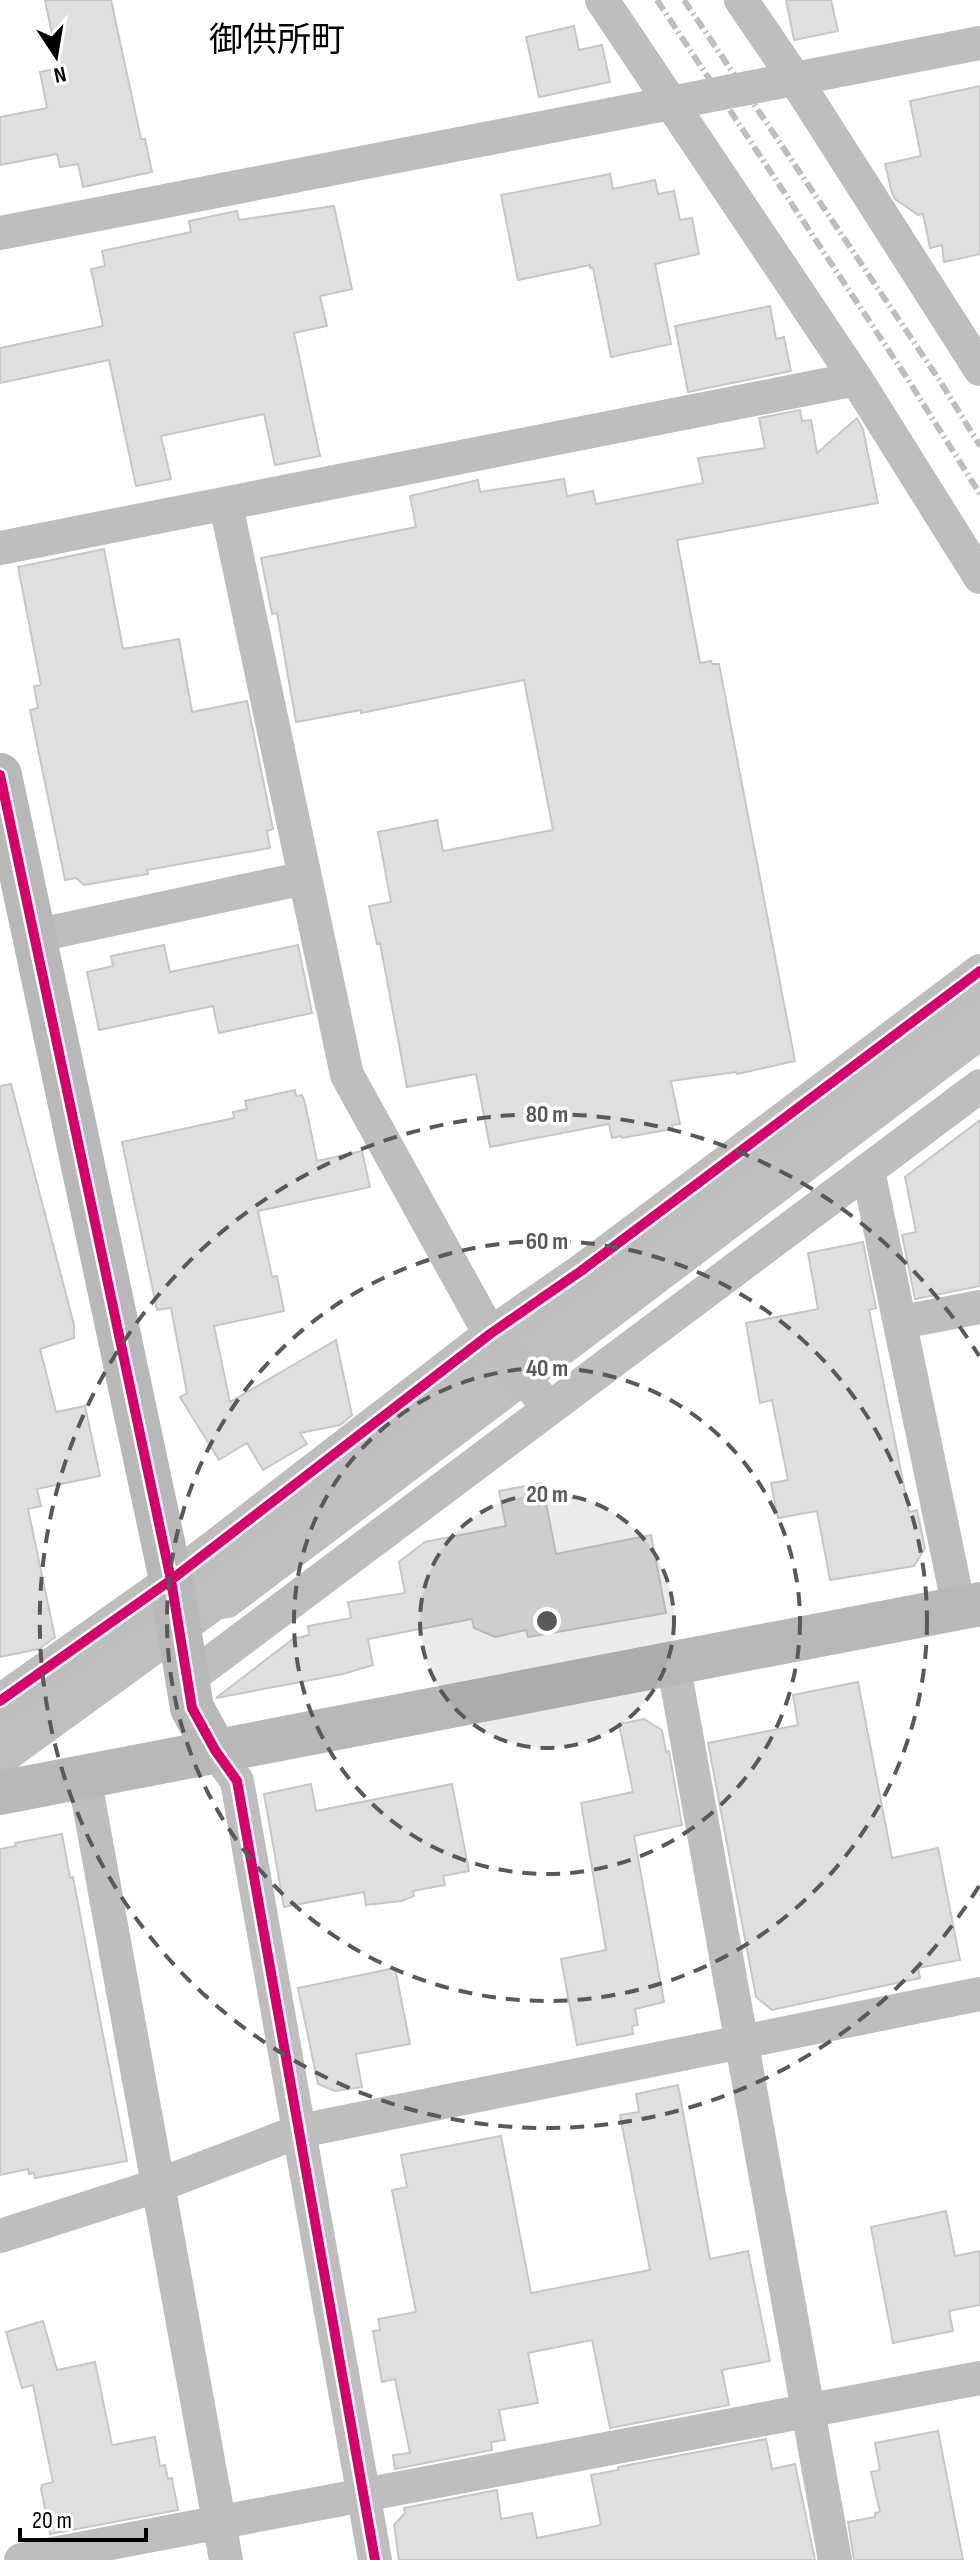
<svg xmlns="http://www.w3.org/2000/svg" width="980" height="2560" viewBox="0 0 980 2560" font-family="'Sofia Sans Condensed','Noto Sans JP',sans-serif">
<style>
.water{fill:#bfbfbf}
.building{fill:#dfdfdf;stroke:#c7c7c7;stroke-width:2}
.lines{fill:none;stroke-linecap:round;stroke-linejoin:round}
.street{stroke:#bebebe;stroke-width:34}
.secondary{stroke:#b8b8b8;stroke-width:44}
.rail{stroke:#bebebe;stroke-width:6;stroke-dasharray:12 4 2 4;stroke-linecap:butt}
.cycleway-casing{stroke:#fff;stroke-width:15}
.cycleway{stroke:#d6006c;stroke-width:10}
.ring{fill:none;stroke:#595959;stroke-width:4;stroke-dasharray:14 10}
.labels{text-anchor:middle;stroke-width:7;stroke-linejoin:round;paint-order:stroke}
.quarter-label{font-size:34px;fill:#000;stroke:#fff}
.centre{fill:#595959;stroke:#fff;stroke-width:4}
.ring-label{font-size:24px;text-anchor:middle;font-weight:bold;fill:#595959;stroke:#fff;stroke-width:7;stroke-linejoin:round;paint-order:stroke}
</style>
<rect width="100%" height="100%" fill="#fff"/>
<!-- water -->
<path class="water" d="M980,988V1054L234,1617L222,1619L0,1780V1714L229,1551Z"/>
<!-- building -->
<path class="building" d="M45,0H111L141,139H145L152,172L83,187L78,164L60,167L57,154L0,165V117L47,108L40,72L59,68Z
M786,0H831L838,31L794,40Z
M574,26L579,50L602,45L610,82L539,97L526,37Z
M980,86V254L944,262L942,245L930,248L923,214L918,215L895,199L892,193L885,164L921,156L910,101Z
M610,174L613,189L655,180L658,194L674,191L680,220L692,218L699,254L655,264L671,344L611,357L593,268H590V265L518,280L501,195Z
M334,206L352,289L320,296L327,326L294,333L320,456L275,465L264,414L161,436L171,479L136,486L109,360L0,383V348L103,326L91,269L105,266L102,251L191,232L189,221L237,211L239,220Z
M770,306L776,339L784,337L791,371L688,392L675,326Z
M800,410L802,421L811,420L817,453L857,418L863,429L878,503L677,540L700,663L711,661L712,664H719L795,1061L737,1074L736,1072L671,1081L680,1124L672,1125L673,1129L622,1138L621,1136L612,1138L609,1124L490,1147L476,1074L407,1087L380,943L377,944L369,906L391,902L378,832L437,820L443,851L553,830L524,680L361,713V710L296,722L277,613L272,614L261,558L416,527L410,496L478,480L480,492L564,479L567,496L593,491L596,504L703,483L698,458L765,448L759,418Z
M104,549L123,649L179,639L192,712L247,701L273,829L267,831L270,848L147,870L148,874L84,885L76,878L65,880L30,710L38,708L34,686L41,685L18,567Z
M164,945L170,972L298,945L312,1013L219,1033L213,1006L99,1030L87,972L113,966L111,956Z
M11,1084L74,1325V1338L40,1349L56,1412L85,1406L100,1476L37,1489L41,1506L28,1509L55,1637L39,1649L0,1657V1086Z
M295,1090L296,1096L302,1095L305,1103L317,1161L362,1151L370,1187L258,1211L272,1277L277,1276L284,1311L214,1326L230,1402L336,1340L352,1415L340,1425L300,1433L307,1444L263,1470L247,1443L219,1460L180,1397L187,1393L171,1308L157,1310L122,1142L234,1118L233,1112L247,1109L245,1101Z
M980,1120V1286L915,1299L902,1235L916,1232L905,1177Z
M863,1242L876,1308L869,1310L909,1512L917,1510L925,1548L914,1566L830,1580L817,1511L778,1518L771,1483L788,1480L772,1400L760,1403L746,1323L818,1309L808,1253Z
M542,1483L556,1554L651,1535L666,1613L528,1637L526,1630L495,1637L474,1628L472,1619L368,1639L373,1665L343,1674L216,1698L293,1639L309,1635L308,1626L351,1618L348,1602L405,1593L399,1562L425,1542L506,1526L499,1491Z
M858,1682L892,1858L938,1848L960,1960L918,1968L920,1978L772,2010L756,1997L708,1743L798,1725L793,1695Z
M644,1719L662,1730L666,1752L669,1751L682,1825L634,1836L664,2002L635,2009L638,2025L632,2026L633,2034L577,2045L561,1959L606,1950L581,1803L633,1792L619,1724Z
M311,1784L316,1811L452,1784L469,1871L443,1876L445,1885L413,1891L414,1896L402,1901L366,1905L364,1892L284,1907L264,1794Z
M62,1834L70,1878L73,1877L127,2161L35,2178L34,2173L29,2174L28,2169L0,2175V1849L16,1846L15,1843Z
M395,1968L410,2044L356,2054L362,2087L335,2091L318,2084L298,1988Z
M678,2085L710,2259L748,2251L770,2361L722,2370L729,2405L610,2428L592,2340L528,2353L538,2403L499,2410L505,2440L491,2442L492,2450L395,2469L393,2455L410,2453L395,2379L382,2382L373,2331L380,2330L378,2319L416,2312L392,2190L407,2187L401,2155L501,2136L531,2293L650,2270L620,2115L639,2112L636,2094Z
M946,2211L955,2256L980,2251V2305L949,2311L953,2331L893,2343L871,2227Z
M43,2321L57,2370L95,2362L112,2445L155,2437L160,2466L165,2465L168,2479L172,2478L178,2510L50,2534L41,2489L42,2485L53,2482L33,2385L22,2388L6,2332Z
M938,2431L963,2560H854L848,2522L875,2517V2513L880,2512L871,2472L880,2470L875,2443Z
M766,2439L772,2469L795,2464L815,2560H399L394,2525L405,2513L404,2508L497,2490L501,2519L532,2513L537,2538L601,2525L591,2475L618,2470V2467Z"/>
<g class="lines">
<!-- street -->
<path class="street" d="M602,0L856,379L980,577
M741,0L795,79L980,369
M0,233L980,43
M226,505L347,1075L490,1334L549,1409
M0,548L856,379
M34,936L305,878
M868,1170L959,1608
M902,1322L980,1307
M673,1662L835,2560
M187,1680L980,1086
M0,1701L171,1580L490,1334L581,1271L980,971
M215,1750L237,1781L375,2560
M84,1776L226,2560
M0,2236L159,2185L300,2131L980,1994
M21,2560L980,2378"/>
<!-- secondary -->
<path class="secondary" d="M0,775L171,1580L192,1708L215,1750
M0,1793L980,1604"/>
<!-- rail -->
<path class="rail" d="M657,0L905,375L980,494
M684,0L940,381L980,446"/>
<!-- cycleway casing -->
<g class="cycleway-casing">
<path id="cycleway" d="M0,775L171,1580L192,1708L215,1750L237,1781L375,2560
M0,1701L171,1580L490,1334L581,1271L980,971"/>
</g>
<!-- cycleway -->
<use href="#cycleway" class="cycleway"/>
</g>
<!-- distance rings -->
<circle cx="547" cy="1621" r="127" fill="#595959" fill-opacity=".12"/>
<g class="ring">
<circle cx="547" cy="1621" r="127"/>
<circle cx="547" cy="1621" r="253"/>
<circle cx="547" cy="1621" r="380"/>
<path d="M979 1886A507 507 0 1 1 979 1356"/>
</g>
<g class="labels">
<!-- quarter labels -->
<g class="quarter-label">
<text x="277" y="51">御供所町</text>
</g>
</g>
<circle cx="547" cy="1621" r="12" class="centre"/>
<g class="ring-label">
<text x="547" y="1122">80 m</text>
<text x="547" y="1249">60 m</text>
<text x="547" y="1376">40 m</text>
<text x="547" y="1502">20 m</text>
</g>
<!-- north arrow -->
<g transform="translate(56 56) rotate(168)" stroke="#ffffff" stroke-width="6" paint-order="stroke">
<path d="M0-6L14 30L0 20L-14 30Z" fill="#000000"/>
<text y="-12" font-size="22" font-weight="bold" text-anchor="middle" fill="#000000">N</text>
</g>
<!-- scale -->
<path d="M20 2528v12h126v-12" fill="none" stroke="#000000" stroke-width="4"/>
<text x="32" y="2528" font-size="24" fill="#000000" stroke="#ffffff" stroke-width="6" paint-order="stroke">20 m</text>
</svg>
